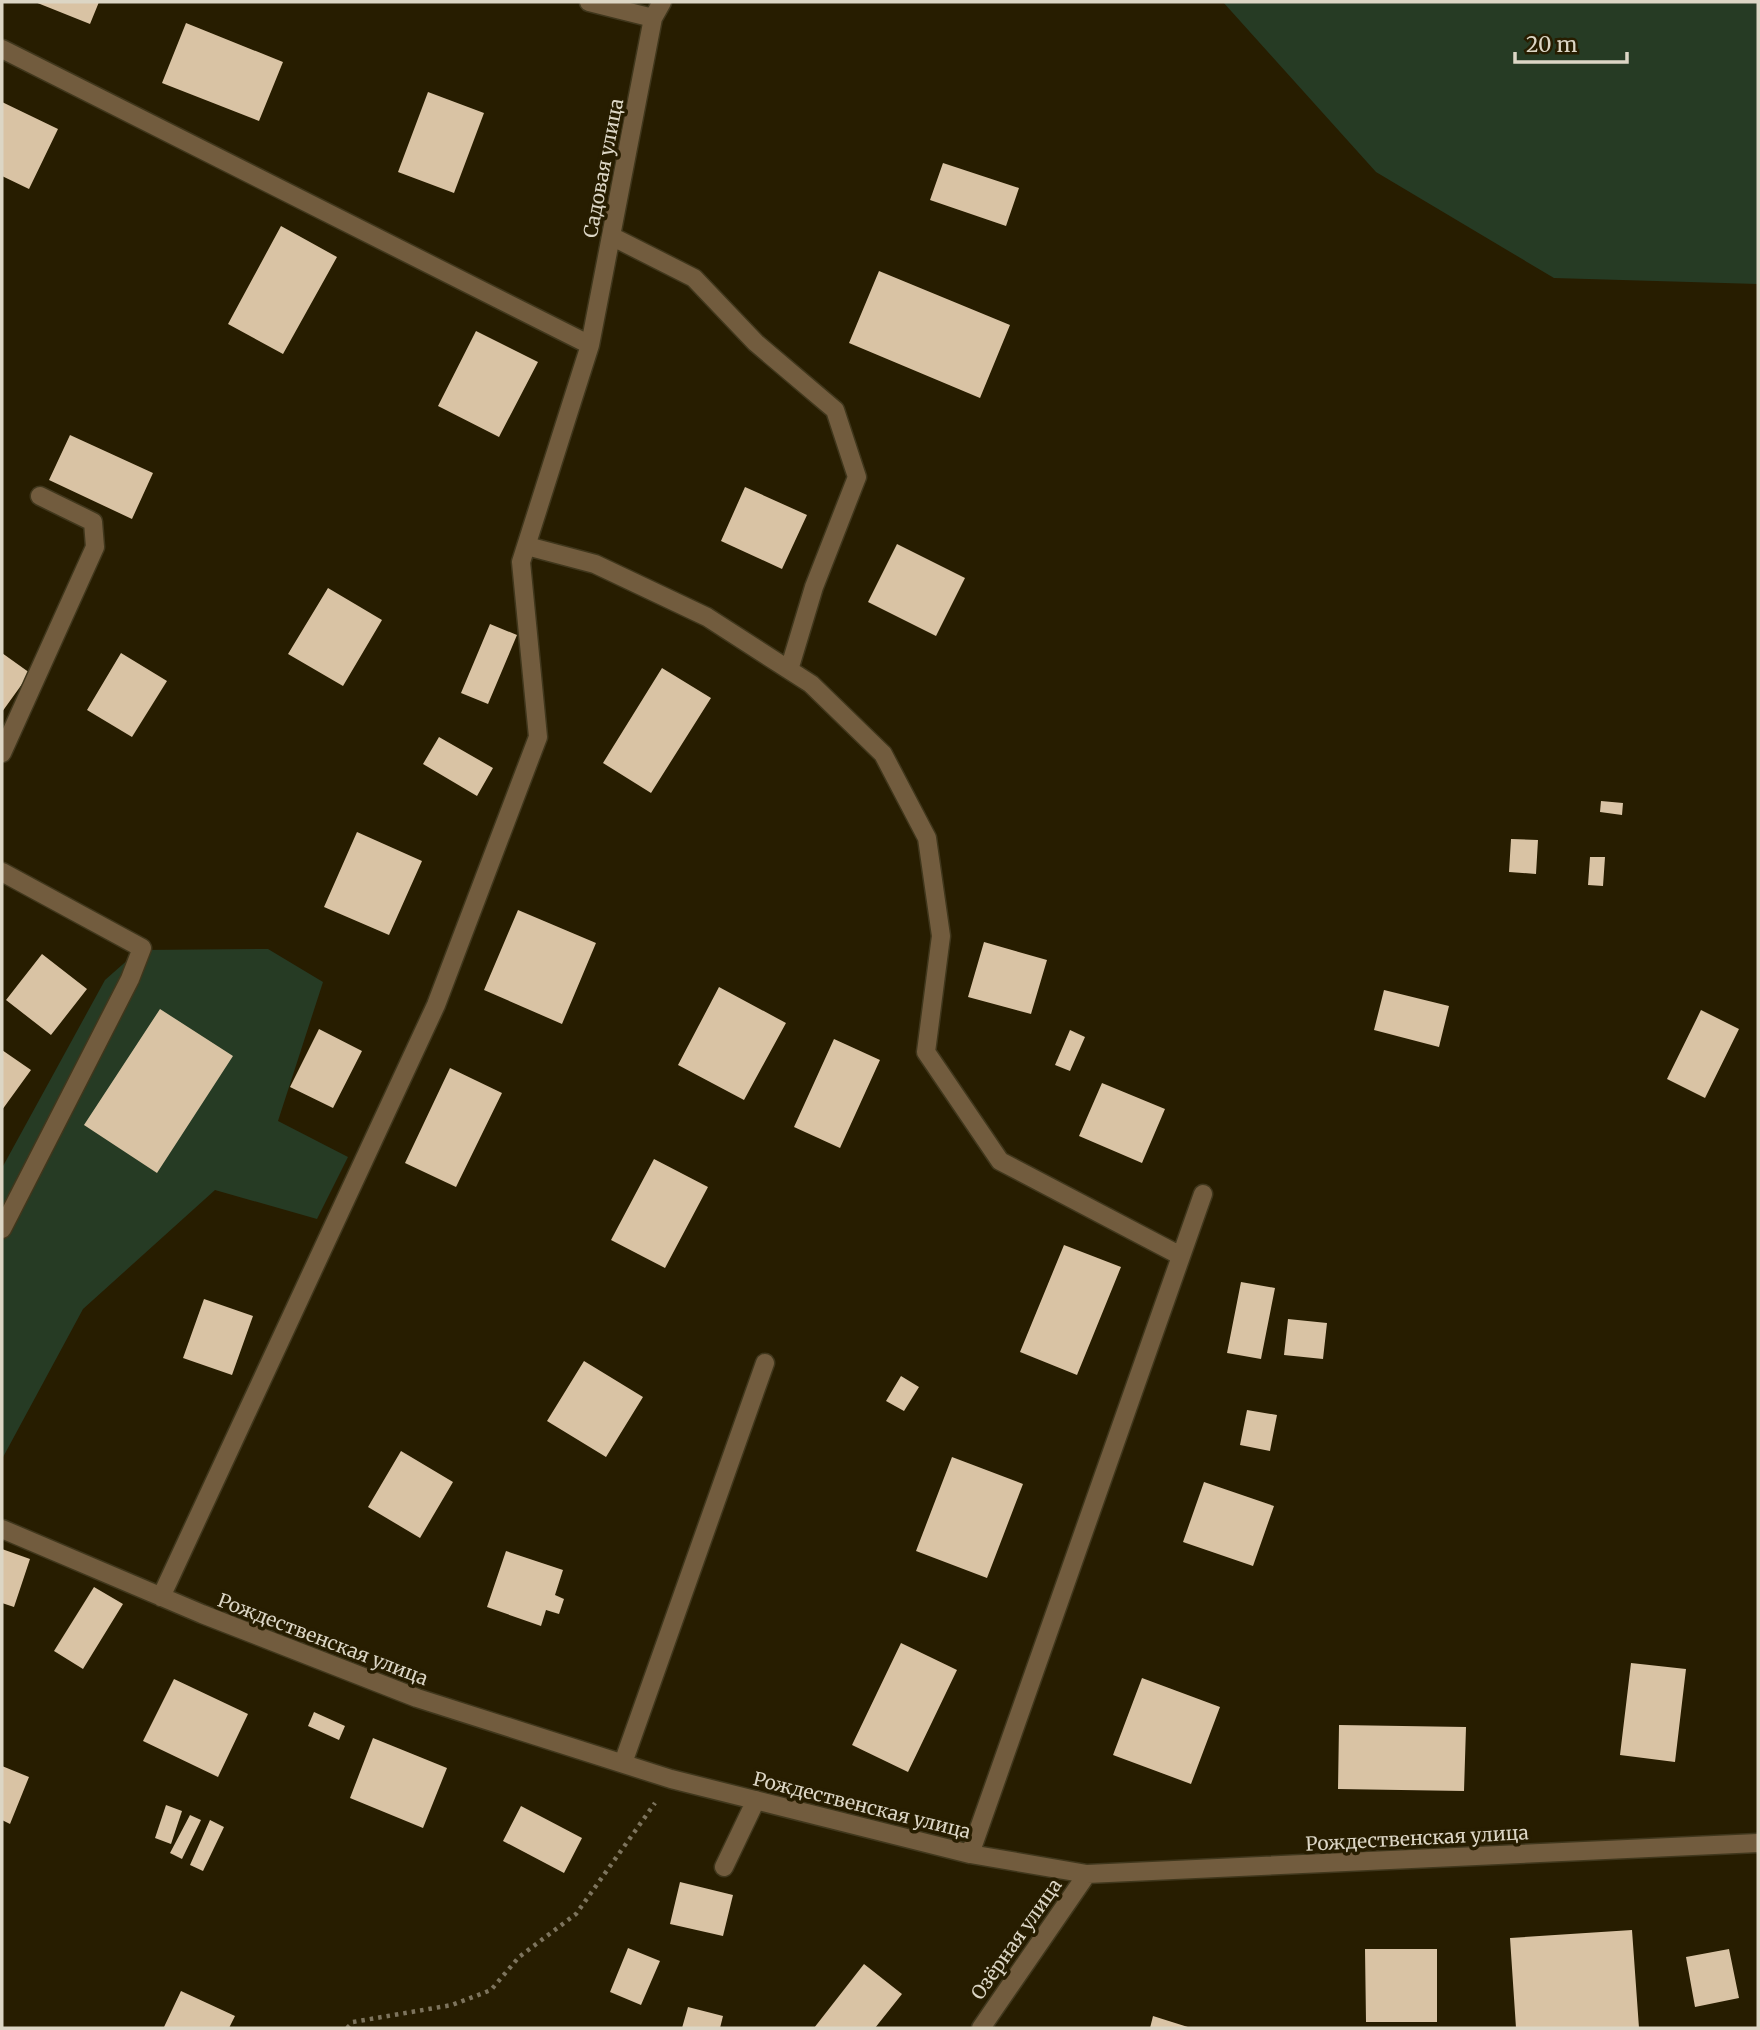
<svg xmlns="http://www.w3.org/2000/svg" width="1760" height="2030" viewBox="0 0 1760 2030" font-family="Merriweather,serif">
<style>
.green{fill:#263b24}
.building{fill:#d9c3a4}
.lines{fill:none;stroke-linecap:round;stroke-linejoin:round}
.minor-casing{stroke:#40371c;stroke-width:21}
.path{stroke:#7d745d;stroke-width:4.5;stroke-dasharray:3.5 5;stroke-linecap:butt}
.minor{stroke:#725c3e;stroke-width:18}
.labels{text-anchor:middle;stroke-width:7;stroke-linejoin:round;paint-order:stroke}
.street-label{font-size:19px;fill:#dcd6c5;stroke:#271d00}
</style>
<rect width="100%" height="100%" fill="#271d00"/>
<!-- green -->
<path class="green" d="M1223,2H1758V284L1554,278L1376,172Z
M268,949L323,982L278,1121L348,1157L317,1219L215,1190L83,1309L2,1459V1168L105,980L139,950Z"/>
<!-- building -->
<path class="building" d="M35,2H99L90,24Z
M186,23L283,62L259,121L162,83Z
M428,92L484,113L454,193L398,172Z
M2,102L58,129L29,189L2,176Z
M943,163L1019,188L1006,226L930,200Z
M281,226L337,257L283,354L228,324Z
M879,271L1010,325L980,398L849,343Z
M476,331L538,362L499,437L438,406Z
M70,435L153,473L132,519L49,480Z
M745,487L807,515L782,569L721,541Z
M897,544L965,578L936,636L868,602Z
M328,588L382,620L343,686L288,654Z
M490,624L517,635L488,704L461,693Z
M2,653L30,673L2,712Z
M121,653L167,681L132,737L87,710Z
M662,668L711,698L651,793L603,763Z
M439,737L493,768L477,796L423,764Z
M1601,801L1623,803L1622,815L1600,812Z
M357,832L422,861L389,935L324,907Z
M1511,839L1538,840L1536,874L1509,872Z
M1590,857H1605L1603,886L1588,885Z
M518,910L596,943L562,1024L484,990Z
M984,942L1047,960L1031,1014L968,997Z
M42,954L87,989L51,1035L6,1000Z
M719,987L786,1023L744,1100L678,1065Z
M1384,990L1449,1006L1439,1047L1374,1030Z
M160,1009L233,1056L157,1173L84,1125Z
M1701,1010L1739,1029L1705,1098L1667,1079Z
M319,1029L362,1051L333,1108L290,1087Z
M1070,1030L1085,1037L1070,1071L1055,1065Z
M834,1039L880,1060L840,1148L794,1127Z
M2,1050L31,1070L2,1110Z
M450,1068L502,1093L456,1187L405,1163Z
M1102,1083L1165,1109L1142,1163L1079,1136Z
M654,1159L708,1187L665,1268L611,1240Z
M1064,1245L1121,1267L1077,1375L1020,1352Z
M1241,1282L1275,1288L1261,1359L1227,1353Z
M204,1299L253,1316L232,1375L183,1358Z
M1288,1319L1327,1323L1323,1359L1284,1355Z
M584,1361L643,1397L606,1457L547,1421Z
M901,1376L919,1387L904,1411L886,1401Z
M1247,1410L1277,1415L1270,1451L1240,1445Z
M401,1451L453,1482L420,1538L368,1507Z
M952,1457L1023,1484L987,1578L916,1551Z
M1204,1482L1274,1506L1253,1566L1183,1542Z
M2,1549L30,1559L14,1607L2,1603Z
M506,1551L563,1570L555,1595L564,1599L559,1614L546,1610L541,1626L487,1607Z
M94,1587L123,1604L83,1669L54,1651Z
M901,1643L957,1670L908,1772L852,1745Z
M1631,1663L1686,1669L1675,1762L1620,1755Z
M1142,1678L1220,1707L1191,1784L1113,1755Z
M174,1679L248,1714L218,1777L143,1741Z
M314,1712L345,1726L339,1740L308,1726Z
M1339,1725L1466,1727L1464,1791L1338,1789Z
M373,1738L447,1768L423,1828L350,1798Z
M2,1766L29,1777L10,1824L2,1820Z
M166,1805L182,1811L171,1844L155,1838Z
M521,1806L582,1838L564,1873L503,1841Z
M190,1815L201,1820L182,1859L170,1853Z
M210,1820L224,1827L203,1871L190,1865Z
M680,1882L733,1895L723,1936L670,1924Z
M1632,1930L1639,2028H1516L1510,1938Z
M628,1948L660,1961L641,2005L610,1992Z
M1365,1949H1437V2022H1366Z
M1729,1949L1739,1998L1695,2007L1686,1957Z
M864,1964L902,1994L875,2028H814Z
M181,1991L235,2016L229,2028L164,2027Z
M688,2007L723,2016L720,2028H682Z
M1153,2016L1191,2028H1150Z"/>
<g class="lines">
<!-- minor casing -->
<g class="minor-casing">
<path id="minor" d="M589,2L653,18
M2,49L590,345L521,562L538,737L436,1005L161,1597
M611,236L694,278L756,343L835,410L857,477L814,587L789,670
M590,345L653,18L662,2
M527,546L595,564L707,617L811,684L883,754L927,838L941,936L926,1052L1000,1161L1181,1256
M2,753L95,547L93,522L40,496
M2,872L142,948L130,979L2,1229
M2,1529L202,1614L417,1698L671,1779L970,1854L1087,1874L1758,1843
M623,1763L765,1363
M970,1854L1203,1194
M724,1867L756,1800
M981,2028L1087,1874"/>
</g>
<!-- path -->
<path class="path" d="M347,2028L353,2022L452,2005L491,1990L519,1957L576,1914L655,1803"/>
<!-- minor -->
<use href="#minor" class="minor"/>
</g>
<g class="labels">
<!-- street labels -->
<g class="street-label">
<text transform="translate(603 168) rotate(-79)" y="7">Садовая улица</text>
<text transform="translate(323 1639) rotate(21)" y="7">Рождественская улица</text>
<text transform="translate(862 1805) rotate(14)" y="7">Рождественская улица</text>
<text transform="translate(1417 1838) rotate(-3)" y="7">Рождественская улица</text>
<text transform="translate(1016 1939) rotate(-55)" y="7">Озёрная улица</text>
</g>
</g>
<!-- border -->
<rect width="1760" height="2030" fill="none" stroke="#dcd6c5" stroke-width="7"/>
<!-- scale -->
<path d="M1515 52v10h112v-10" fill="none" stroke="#dcd6c5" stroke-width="3.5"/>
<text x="1526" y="52" font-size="21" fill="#dcd6c5" stroke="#271d00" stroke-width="5" paint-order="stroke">20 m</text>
</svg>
